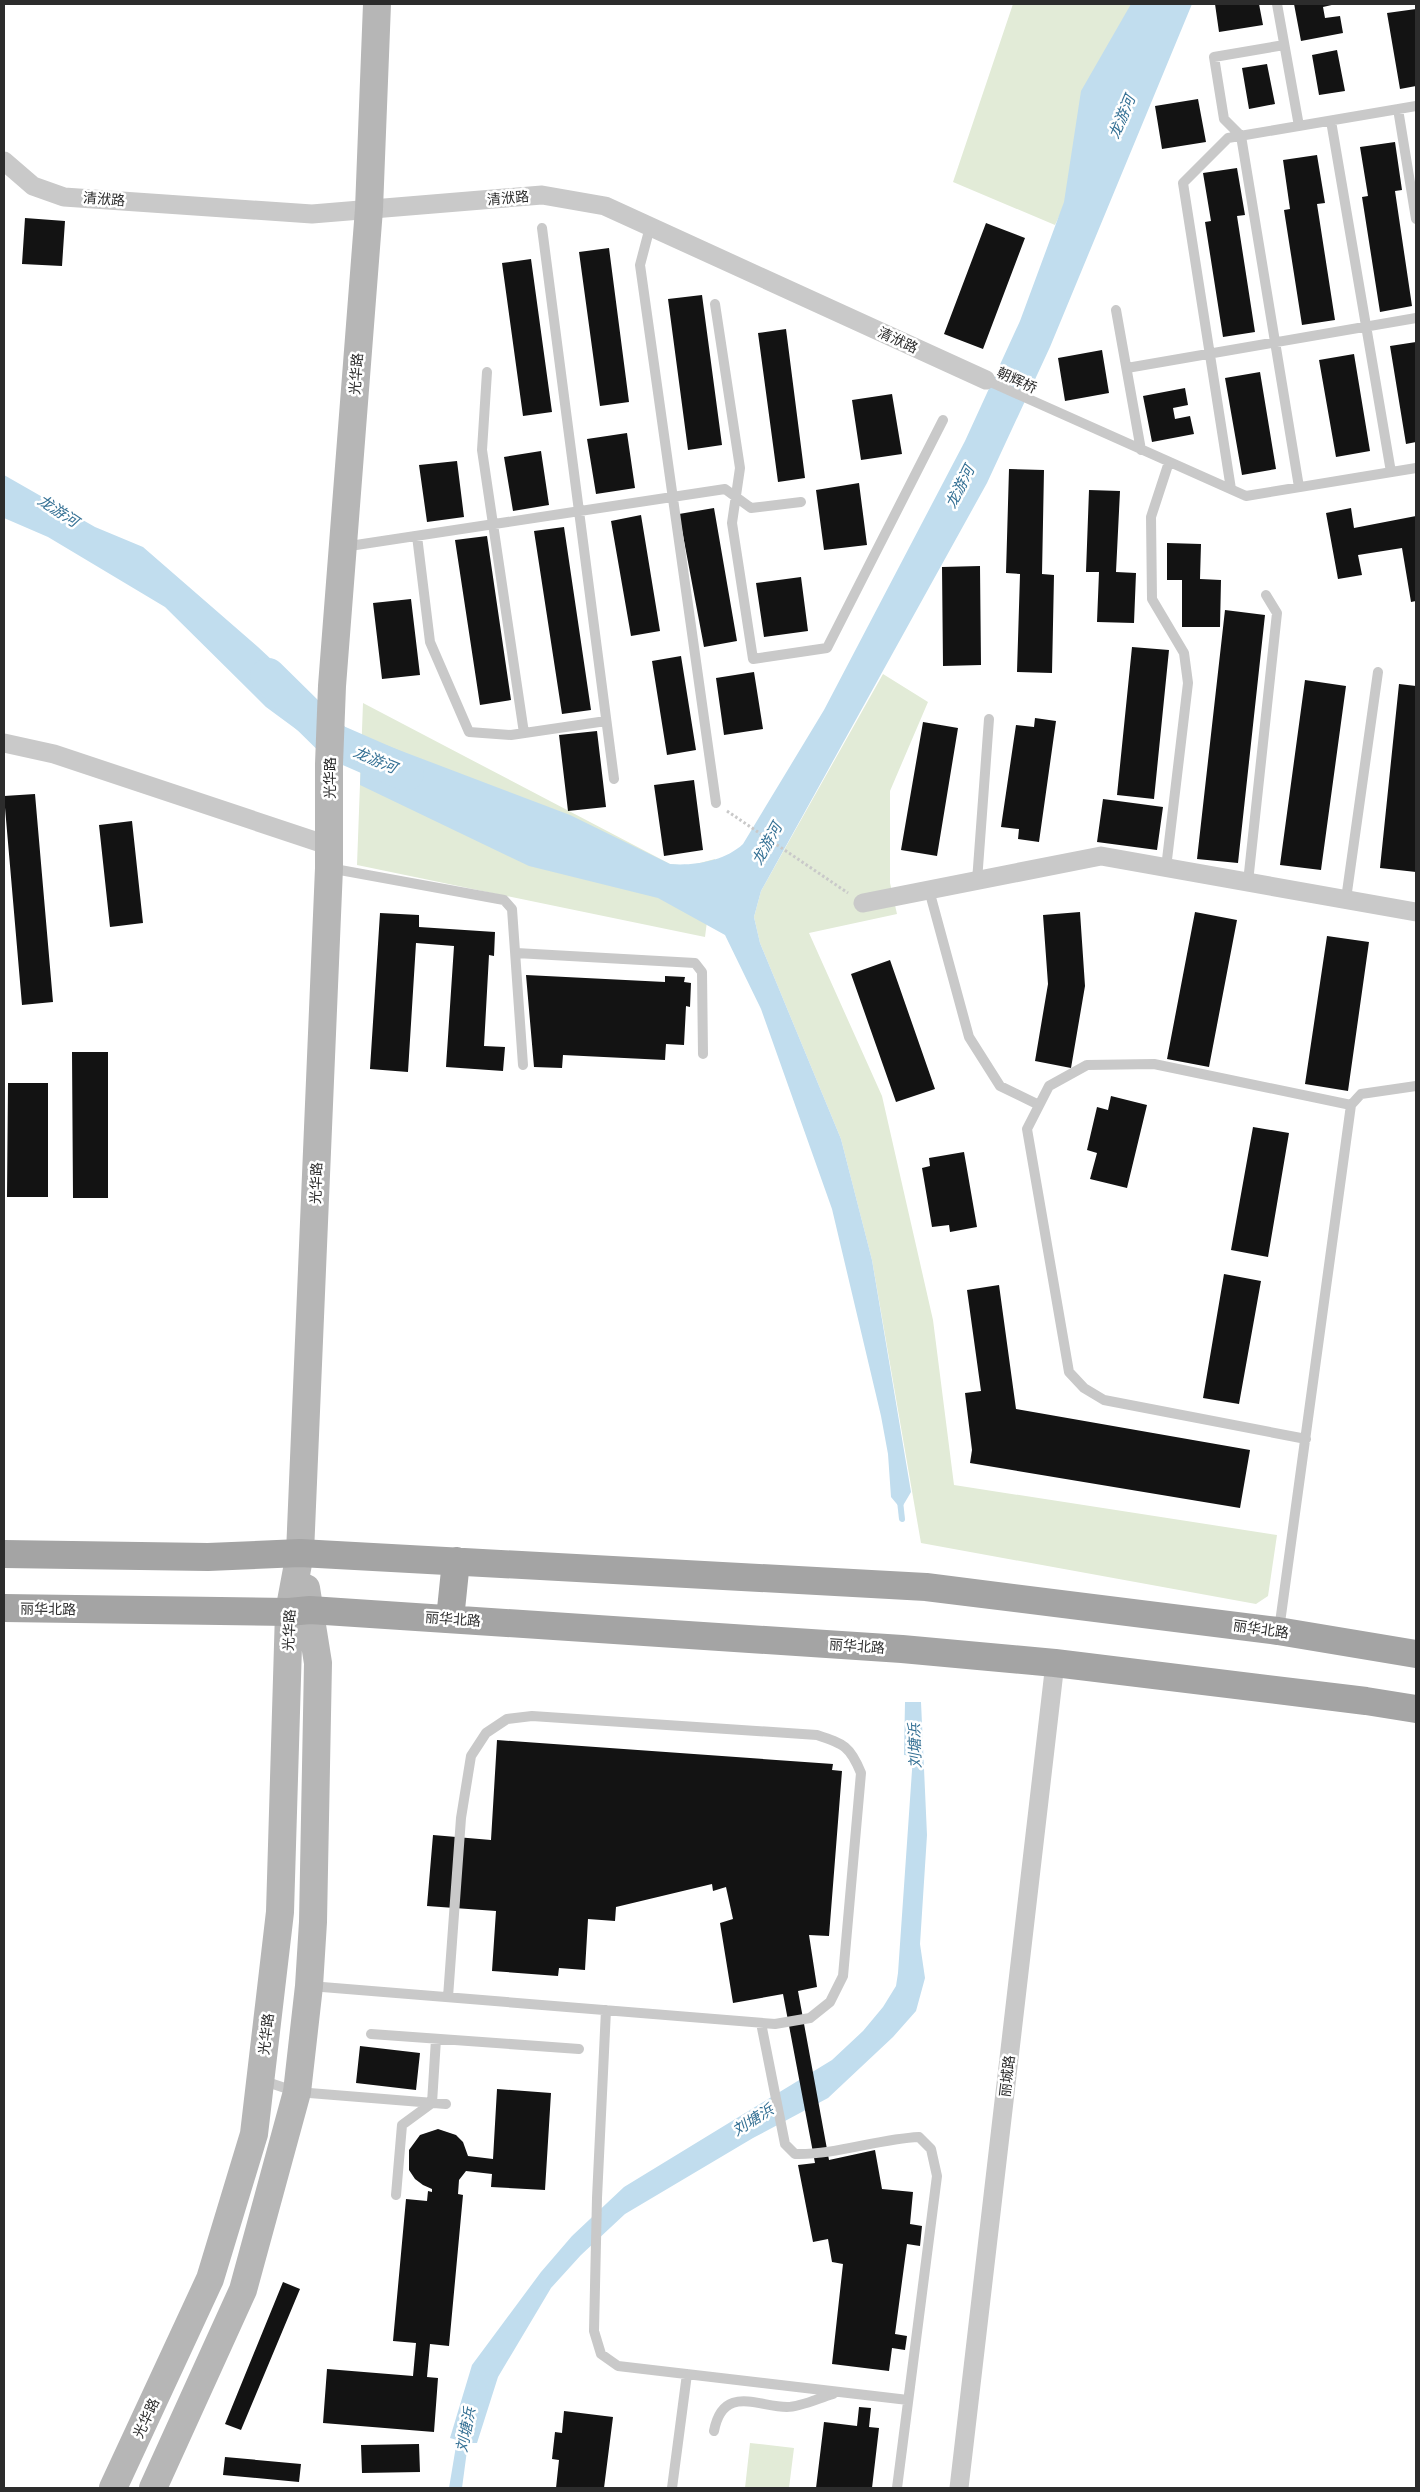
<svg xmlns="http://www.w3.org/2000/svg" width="1420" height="2492" viewBox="0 0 1420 2492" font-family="'PT Sans Narrow','Noto Sans SC',sans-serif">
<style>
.green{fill:#e2ebd7}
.water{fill:#c1ddee}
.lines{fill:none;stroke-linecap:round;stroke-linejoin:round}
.stream{stroke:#c1ddee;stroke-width:6}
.river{stroke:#c1ddee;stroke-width:36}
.building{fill:#131313}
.path{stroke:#c9c9c9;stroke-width:3;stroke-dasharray:2.5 2.5;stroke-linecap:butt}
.lane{stroke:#c9c9c9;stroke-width:10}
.street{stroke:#c9c9c9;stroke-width:19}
.secondary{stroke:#b6b6b6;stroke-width:28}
.primary{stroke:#a4a4a4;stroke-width:28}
.labels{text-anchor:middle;stroke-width:5;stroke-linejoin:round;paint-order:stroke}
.street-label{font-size:14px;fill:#2c2c2c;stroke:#fff}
.water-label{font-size:15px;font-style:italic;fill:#347094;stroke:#fff}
</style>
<rect width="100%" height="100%" fill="#fff"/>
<!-- green -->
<path class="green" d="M1013,4H1158L1055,225L953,182Z
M883,674L928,702L890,791V883L897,914L809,933L882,1096L933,1320L954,1485L1277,1535L1268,1596L1256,1604L921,1543L872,1260L841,1139L760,943L754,917L761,891Z
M363,703L670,864L688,866L715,859L705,937L357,865Z
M750,2443L794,2448L789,2488H745Z"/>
<!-- water -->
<path class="water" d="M1131,4H1192L1050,347L987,483L761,891L754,917L760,943L841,1139L872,1260L911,1492L901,1509L891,1497L888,1454L881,1416L832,1209L761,1009L725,935L658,898L529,866L360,785L362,736L570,815L670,864C694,866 725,861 743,844L824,710L965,441L1020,321L1064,202L1081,91Z
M4,475L95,527L143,547L258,647L303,689L304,735L266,707L165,607L48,537L4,518Z
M905,1702H921L927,1835L920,1944L925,1978L916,2011L893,2037L828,2098L753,2138L625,2214L581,2255L551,2288L498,2377L477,2443H468L462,2488H449L457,2440L450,2438L472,2365L541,2272L572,2236L624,2187L832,2060L863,2031L883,2007L896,1986L898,1973L913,1756L904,1755Z"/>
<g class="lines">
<!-- stream -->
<path class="stream" d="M900,1501L902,1519"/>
<!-- river -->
<path class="river" d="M268,676L335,742L406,773"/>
</g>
<!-- building -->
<path class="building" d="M1215,4H1259L1263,25L1219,32Z
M1294,4H1336L1323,7L1325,18L1340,16L1343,33L1301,41Z
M1416,9V86L1400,89L1387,13Z
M1337,50L1345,91L1319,95L1312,55Z
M1267,64L1275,104L1249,109L1242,68Z
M1198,99L1206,142L1162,149L1155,106Z
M1395,142L1402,190L1395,191L1412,306L1380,312L1362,197L1368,196L1360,147Z
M1317,155L1325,203L1317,204L1335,320L1302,325L1284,210L1290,209L1283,160Z
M1237,168L1245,215L1237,216L1255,332L1223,337L1205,222L1211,221L1203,173Z
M25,218L65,221L62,266L22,264Z
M986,223L1025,238L983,349L944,334Z
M609,248L629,402L600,406L579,252Z
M531,259L552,412L523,416L502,263Z
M702,295L722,445L688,450L668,299Z
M786,329L805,478L778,482L758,333Z
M1416,342V442L1406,444L1390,346Z
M1102,350L1109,393L1065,401L1058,358Z
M1354,354L1370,451L1336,457L1319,360Z
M1260,372L1276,469L1242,475L1225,378Z
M1185,388L1188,405L1173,408L1175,419L1190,416L1194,434L1152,442L1143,396Z
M892,394L902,454L861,460L852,400Z
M627,433L635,488L596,494L587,439Z
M541,451L549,505L513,511L504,457Z
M457,461L464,517L427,522L419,465Z
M1009,469L1044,470L1042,574L1054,575L1052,673L1017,672L1020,574L1006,573Z
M859,483L867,545L824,550L816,490Z
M1089,490L1120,491L1116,572L1136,573L1134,623L1097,622L1099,572H1086Z
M714,508L737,641L704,647L679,514Z
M1351,508L1354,528L1416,516V601L1411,602L1402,548L1358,555L1362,575L1338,579L1326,513Z
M641,515L660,631L631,636L611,521Z
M564,527L591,710L562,714L534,531Z
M487,536L511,700L480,705L455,540Z
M1167,543L1201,544L1200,579L1221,580L1220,627H1182V580H1167Z
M980,566L981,665L943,666L942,567Z
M801,577L808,631L764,637L756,583Z
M411,599L420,675L382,679L373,603Z
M1225,610L1265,615L1238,863L1197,859Z
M1132,647L1169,650L1154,799L1117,795Z
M681,656L696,750L667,755L652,661Z
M754,672L763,729L724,735L716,678Z
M1305,680L1346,686L1321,870L1280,865Z
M1399,684L1416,686V872L1380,868Z
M1035,718L1056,721L1039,842L1018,839L1019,829L1001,827L1016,725L1034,727Z
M923,722L958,728L937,856L901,850Z
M597,731L606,807L568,811L559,735Z
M694,780L703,850L664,856L654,785Z
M35,794L53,1002L22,1005L4,796Z
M1103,799L1163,807L1157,850L1097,842Z
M132,821L143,923L110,927L99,825Z
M1080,912L1085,986L1071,1068L1035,1061L1048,984L1043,915Z
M1195,912L1237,920L1209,1067L1167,1059Z
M380,913L419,915V927L495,932L494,956L489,955L484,1046L505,1047L503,1071L446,1067L454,946L416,943L408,1072L370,1069Z
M1327,936L1369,942L1348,1091L1305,1084Z
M890,960L935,1089L896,1102L851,974Z
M526,975L665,982V976L685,977L684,982L691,983L690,1007L686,1006L684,1045L666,1044L665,1060L563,1055L562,1068L534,1067Z
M72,1052H108V1198H73Z
M8,1083H48V1197H7Z
M1111,1096L1147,1105L1127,1188L1090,1179L1097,1153L1087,1150L1097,1107L1108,1110Z
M1253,1127L1289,1133L1268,1257L1231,1250Z
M964,1152L977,1227L950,1232L949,1225L932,1227L922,1168L930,1166L929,1158Z
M1224,1274L1261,1281L1239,1404L1203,1398Z
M999,1285L1016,1409L1250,1450L1240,1508L970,1463L972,1450L965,1393L981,1391L967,1290Z
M497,1740L833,1764L832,1770L842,1771L829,1936L809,1935L817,1987L798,1991L829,2160L875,2150L882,2189L913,2192L910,2224L922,2226L920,2246L907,2244L895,2334L907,2336L905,2350L892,2348L889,2371L832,2364L843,2264L832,2262L828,2239L813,2242L798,2165L815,2163L783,1994L733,2003L720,1923L733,1919L726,1887L713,1891L712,1884L616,1907L615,1921L588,1919L585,1970L559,1968L558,1976L492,1971L496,1911L427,1906L433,1835L491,1840Z
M360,2046L420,2053L416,2090L356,2083Z
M497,2089L551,2093L545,2190L491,2187L492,2174L466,2171L459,2180L458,2194L463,2195L449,2346L430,2344L427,2377L438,2378L434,2432L323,2423L327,2369L413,2376L416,2343L393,2341L406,2199L427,2201L428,2191L432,2192V2189L423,2185L415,2179L409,2170V2150L420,2135L438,2129L456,2135L463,2142L468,2156L493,2159Z
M283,2282L300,2289L241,2430L225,2424Z
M859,2407L871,2408L869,2427L879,2428L872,2488H816L824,2422L857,2426Z
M564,2411L613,2417L604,2488H556L559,2460L552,2459L555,2432L562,2433Z
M419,2444L420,2472L362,2473L361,2445Z
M225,2457L301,2464L299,2482L223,2475Z"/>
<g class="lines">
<!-- path -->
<path class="path" d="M727,811L848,893"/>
<!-- lane -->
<path class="lane" d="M1277,4L1299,126
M1284,45L1214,57L1224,119L1241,136L1299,487
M1398,109L1416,219
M1331,121L1391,472
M650,227L640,265L716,803
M542,228L614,779
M715,304L740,468L732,523L753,659L827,648L943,420
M1116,310L1141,450
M1127,368L1416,318
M487,372L482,450L524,733
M986,380L1246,496L1416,468
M1231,489L1183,183L1228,138L1416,106
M417,536L430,642L469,732L511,735L606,721
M343,547L725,489L751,508L801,502
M329,868L504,900L512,909L523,1065
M1166,868L1188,683L1184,653L1152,599L1151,517L1169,462
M977,881L989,719
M1248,882L1277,613L1266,595
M929,890L969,1037L1000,1086L1039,1105
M1346,899L1378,672
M516,953L695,963L702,972L703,1054
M1306,1439L1104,1400L1084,1388L1069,1372L1027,1129L1049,1086L1087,1065L1154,1064L1351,1105
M1279,1630L1351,1105L1361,1094L1416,1086
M310,1986L775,2024L810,2018L830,2002L843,1976L861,1773C850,1746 844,1744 817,1735L532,1716L507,1719L486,1733L471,1756L461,1818L448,1997
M606,2010L597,2198L594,2331L601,2354L618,2366L908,2400
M761,2023L785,2144L795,2154C837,2155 877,2139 919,2137L931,2149L937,2176L897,2488
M371,2034L579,2049
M261,2080L297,2092L446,2104
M396,2195L402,2125L432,2103L436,2039
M714,2431C723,2385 756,2406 787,2407C801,2407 819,2398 833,2394
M672,2488L687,2374"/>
<!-- street -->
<path class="street" d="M4,161L33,186L64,197L312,214L542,195L605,206L986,380
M4,743L54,754L330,846
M863,903L1101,856L1416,912
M959,2488L1055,1663"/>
<!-- secondary -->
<path class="secondary" d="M113,2488L210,2279L254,2134L280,1912L289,1612L300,1553L329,868V764L332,686L369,209L377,4
M153,2488L243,2290L297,2092L309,1986L313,1922L318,1663L306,1588"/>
<!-- primary -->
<path class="primary" d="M4,1554L208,1557L300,1553L926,1587L1278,1631L1416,1654
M4,1608L289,1612L310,1610L902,1649L1055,1663L1366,1701L1416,1709
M450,1619L456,1561"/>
</g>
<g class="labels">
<!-- street labels -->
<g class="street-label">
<text transform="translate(508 198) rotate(-5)" y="5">清洑路</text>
<text transform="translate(104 199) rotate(4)" y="5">清洑路</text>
<text transform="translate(898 340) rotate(25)" y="5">清洑路</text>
<text transform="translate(356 374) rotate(-86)" y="5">光华路</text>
<text transform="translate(1017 380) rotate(25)" y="5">朝辉桥</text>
<text transform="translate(330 778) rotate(-90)" y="5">光华路</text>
<text transform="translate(316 1183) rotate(-88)" y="5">光华路</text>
<text transform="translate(48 1609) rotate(1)" y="5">丽华北路</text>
<text transform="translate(453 1619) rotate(4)" y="5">丽华北路</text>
<text transform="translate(1261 1629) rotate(8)" y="5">丽华北路</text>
<text transform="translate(289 1630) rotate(-87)" y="5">光华路</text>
<text transform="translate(857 1646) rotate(4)" y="5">丽华北路</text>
<text transform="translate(266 2034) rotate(-83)" y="5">光华路</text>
<text transform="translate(1007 2076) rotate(-83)" y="5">丽城路</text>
<text transform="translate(146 2418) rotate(-65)" y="5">光华路</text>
</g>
<!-- water labels -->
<g class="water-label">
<text transform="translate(1122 117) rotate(-67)" y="5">龙游河</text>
<text transform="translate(960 487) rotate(-63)" y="5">龙游河</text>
<text transform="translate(58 511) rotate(33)" y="5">龙游河</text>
<text transform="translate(375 760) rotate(23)" y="5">龙游河</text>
<text transform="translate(767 844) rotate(-61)" y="5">龙游河</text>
<text transform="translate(915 1746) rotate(-92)" y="5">刘塘浜</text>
<text transform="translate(753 2120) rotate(-32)" y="5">刘塘浜</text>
<text transform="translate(466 2430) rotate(-79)" y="5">刘塘浜</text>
</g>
</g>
<!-- border -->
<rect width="1420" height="2492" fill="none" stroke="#2c2c2c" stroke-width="10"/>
</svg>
